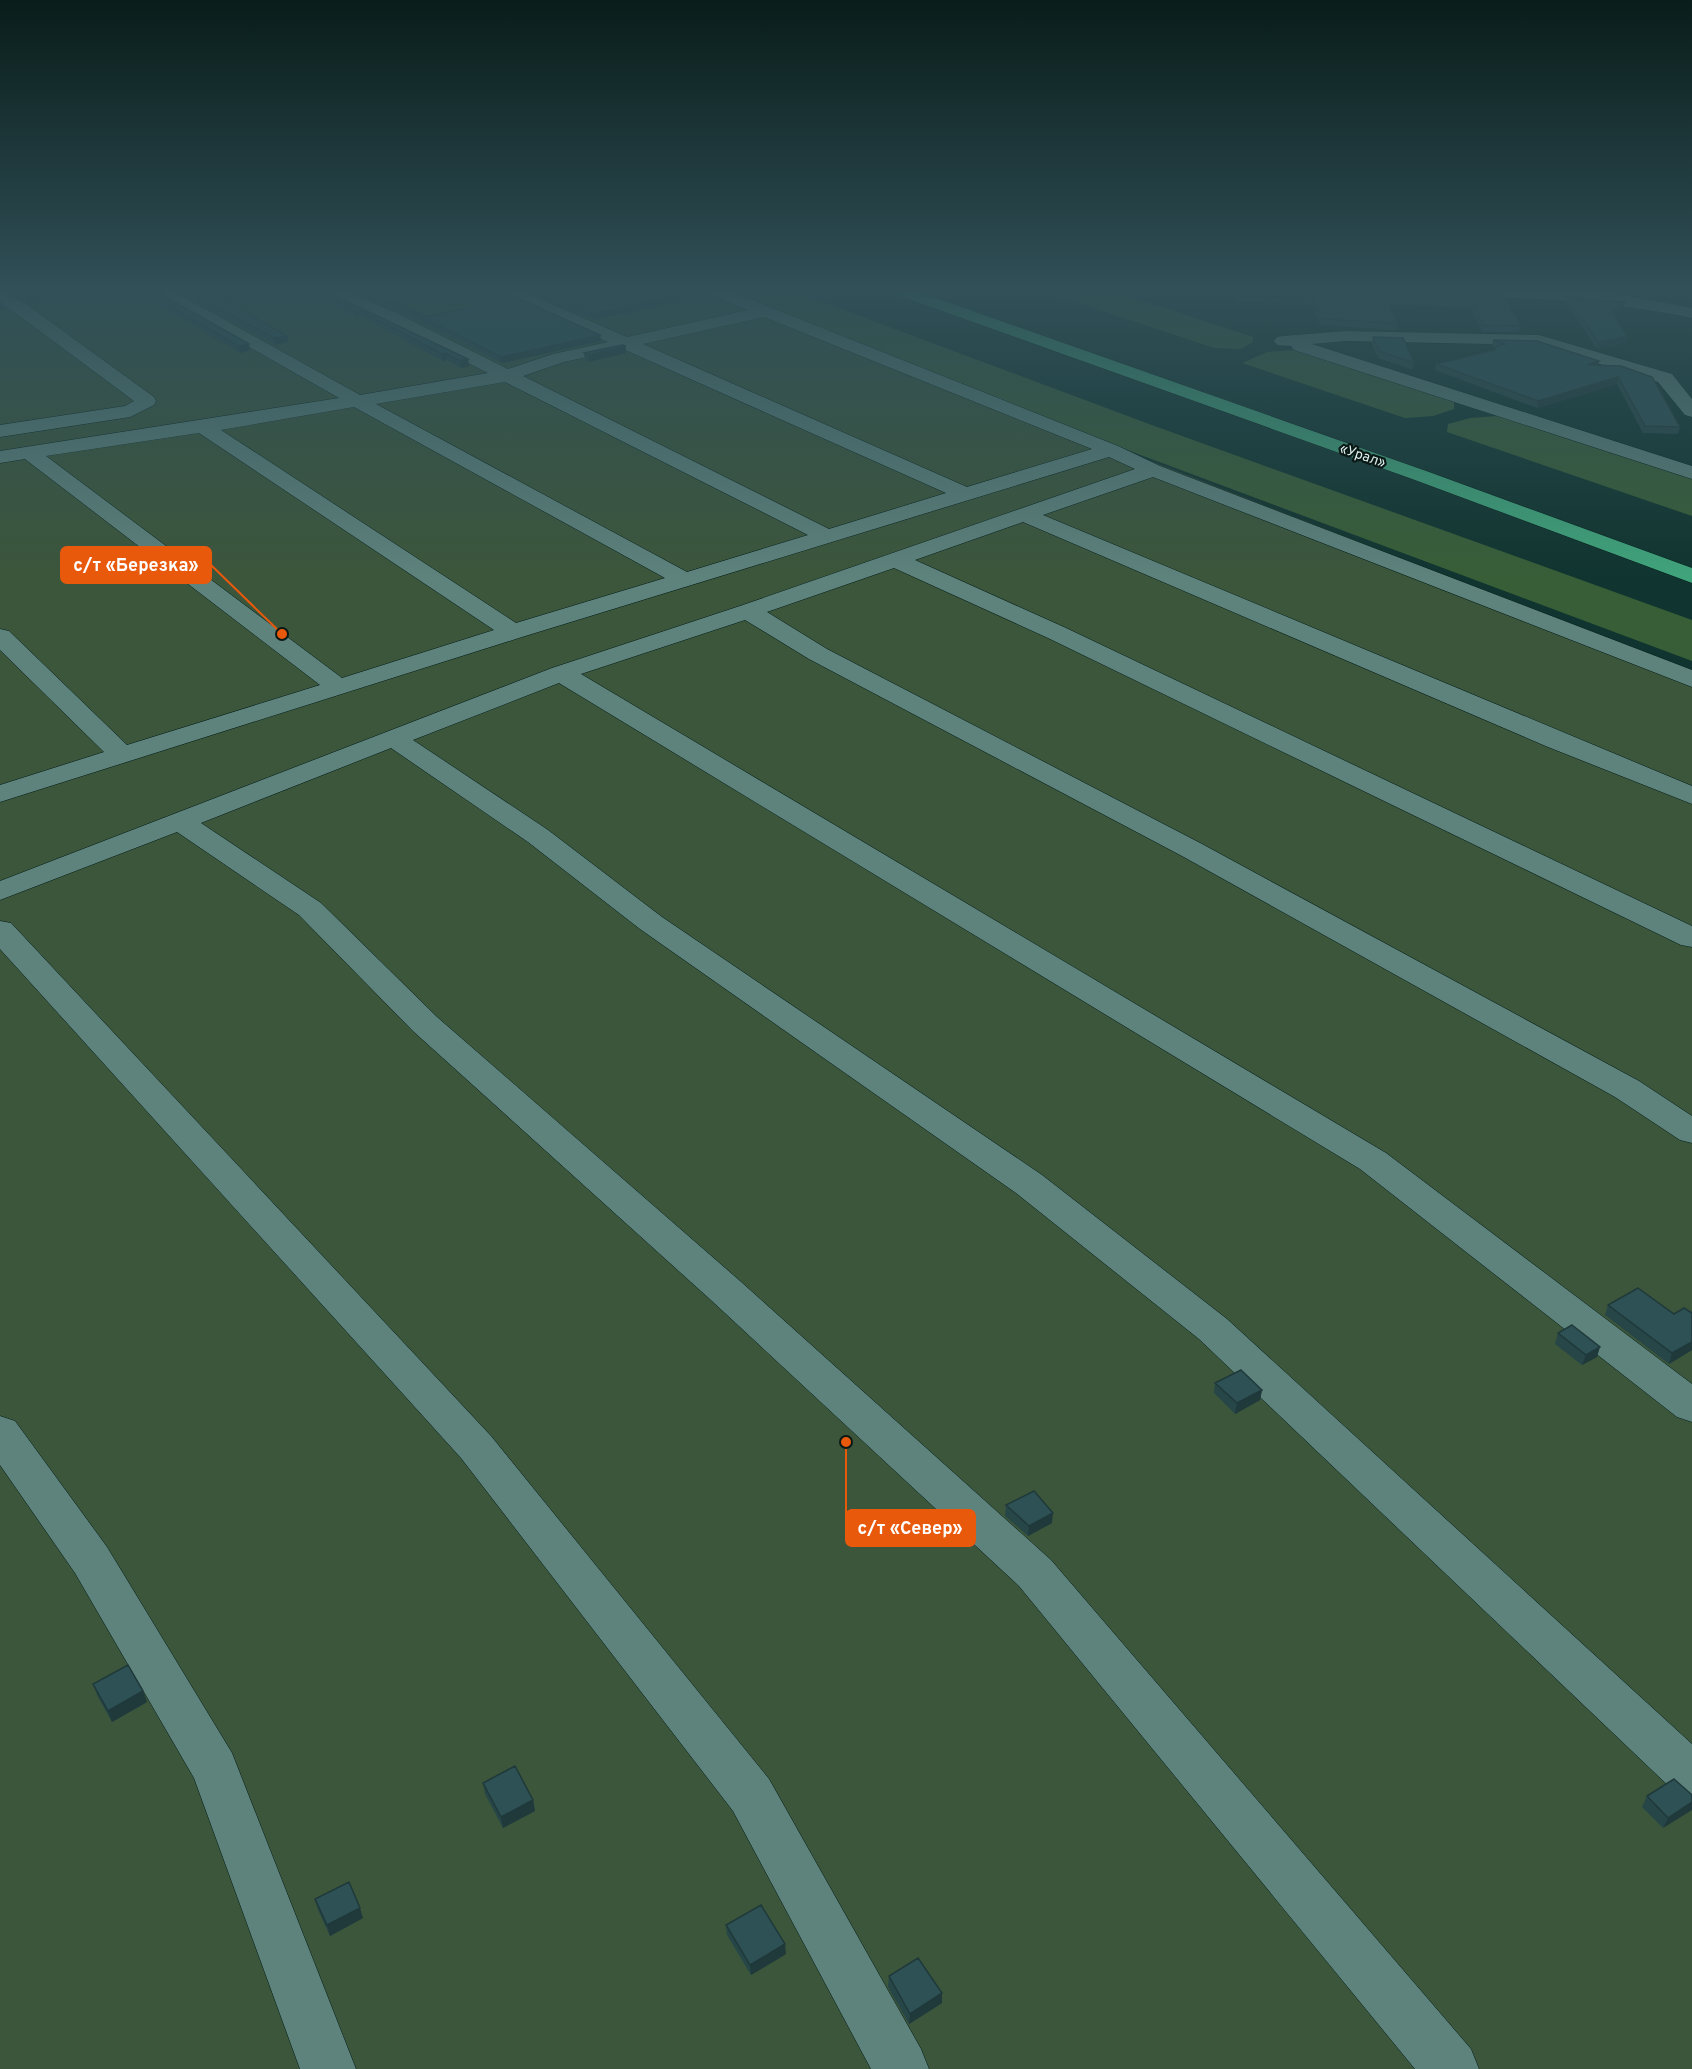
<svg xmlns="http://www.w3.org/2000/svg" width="1692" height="2069" viewBox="0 0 1692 2069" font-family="Overpass,sans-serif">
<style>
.green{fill:#3c563b}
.forest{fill:#385e37}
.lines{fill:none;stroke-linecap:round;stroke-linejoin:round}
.minor-casing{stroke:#011a17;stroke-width:1}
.highway-casing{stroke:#011a17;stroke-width:1}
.minor{fill:#5e827c;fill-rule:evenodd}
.highway{fill:#40a47b;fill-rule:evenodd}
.wall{fill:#274648}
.shaded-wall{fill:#20393b}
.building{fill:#2d5154;stroke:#20393b;stroke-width:1.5}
.labels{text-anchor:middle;stroke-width:4.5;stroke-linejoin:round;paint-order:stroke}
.far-street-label{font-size:14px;fill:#dbefeb;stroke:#0a1816}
.leader{fill:none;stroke:#e8590c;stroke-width:2}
.callout-dot{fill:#e8590c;stroke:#0a1816;stroke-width:2}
.callout{fill:#e8590c;stroke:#e8590c;stroke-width:2}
.callout-label{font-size:18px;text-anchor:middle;font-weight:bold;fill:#fff}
</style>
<rect width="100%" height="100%" fill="#10342f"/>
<!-- green -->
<path class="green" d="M0,290H722L1127,452L1692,671V2069H0Z"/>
<!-- forest -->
<path class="forest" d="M727,290H790L1149,424L1692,620V661L1138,454Z
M1040,290H1109L1253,337V342L1241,349L1214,348Z
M1294,350L1454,402V409L1433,416L1405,418L1242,363L1267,352Z
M1498,416L1692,479V516L1447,432L1448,424L1470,418Z"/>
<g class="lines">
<!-- minor casing -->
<g class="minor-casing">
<path id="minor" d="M152,290H171L360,395L488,373L382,320L323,293L321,290H342L394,312L508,369L553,354L608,342L500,293L498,290H519L627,337L748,310L707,293L705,290H727L1118,446L1160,466L1692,670V687L1153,477L1043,515L1692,786V804L1548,747L1023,522L915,560L1066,628L1692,926V947L1681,945L1048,638L894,568L767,612L827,649L1202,844L1639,1081L1692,1116V1143L1680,1140L1615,1097L1182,856L809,659L745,620L581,674L1386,1153L1692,1384V1422L1677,1417L1360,1169L559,683L413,740L548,830L662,917L1042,1175L1227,1319L1692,1744V1798L1675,1792L1199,1339L1016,1193L640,929L528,842L391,748L201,823L321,903L437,1017L740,1281L1051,1560L1471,2049L1479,2069H1415L1019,1586L712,1301L413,1031L299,915L177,832L0,900V881L552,668L740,606L1135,469L1109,457L522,637L0,802V785L104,752L0,650V629L9,631L127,745L320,685L25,459L0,463V451L339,398L154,293ZM764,317L1092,449L967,487L643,344ZM623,349L946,493L829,529L523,376L564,362ZM505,382L808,535L687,572L376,404ZM354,407L665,578L516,623L221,430ZM199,433L494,630L342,678L46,456Z
M1404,290H1566L1623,295L1692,308V318C1599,298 1506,297 1412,295Z
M0,292L26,304L154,397L156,401L154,405L130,417L0,437V425L125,406L134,401L14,312L0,304Z
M1345,331L1539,335L1672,374L1692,399V417L1685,415L1658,382L1538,345L1345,341L1312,344L1692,466V479L1294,350L1291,346L1277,345L1274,341L1277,337L1283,336Z
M0,921L11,923L491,1436L769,1779L921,2049L929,2069H871L733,1811L461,1458L0,949Z
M0,1416L15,1421L107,1547L232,1753L356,2069H300L194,1778L75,1573L0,1465Z"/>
</g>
<!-- highway casing -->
<g class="highway-casing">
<path id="highway" d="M890,290H913L1429,472L1692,568V583L1415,480L892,293Z"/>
</g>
<!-- minor -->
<use href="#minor" class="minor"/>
<!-- highway -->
<use href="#highway" class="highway"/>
</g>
<!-- wall -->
<path class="wall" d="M0,290H30L40,302L29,304Z
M134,290H153L250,350L240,353Z
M175,290H290L229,302L287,336L288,342L275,345Z
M303,290H323L468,359L469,366L461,368L447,360L443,361L360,316L355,317Z
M347,290H371L426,317L501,301L478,290H500L600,335L601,341L502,363L395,310Z
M524,290H691V295L690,296V299L594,320Z
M1233,290H1411L1413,291L1502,293L1521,326L1519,332H1482L1470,308L1388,304L1397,323L1396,330L1320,325L1313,304L1237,302Z
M1575,290H1661L1640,296Z
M1567,297L1623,309L1614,315L1627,336L1626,343L1597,349L1566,303Z
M1373,337L1414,363L1413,370L1378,358L1372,344Z
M1493,340L1598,365L1621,366L1680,427L1678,434L1643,433L1617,384L1537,408L1435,370L1436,364L1494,351L1495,347L1492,346Z
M626,346V353L589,362L585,360L584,353Z
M1608,1305L1674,1314L1692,1313V1350L1669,1364L1605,1315Z
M1558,1333L1597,1357L1582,1365L1555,1344Z
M1215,1383L1262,1390L1260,1400L1235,1414L1214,1393Z
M1006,1505L1052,1523L1028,1536L1005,1516Z
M93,1684L143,1691L147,1702L112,1722L97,1695Z
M483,1783L533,1800L535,1811L503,1828L485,1794Z
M1692,1795L1663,1828L1642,1807L1647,1796Z
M315,1899L363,1918L330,1936L318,1910Z
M726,1925L786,1954L751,1975L727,1935Z
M889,1976L942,2003L909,2024L888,1987Z"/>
<!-- shaded-wall -->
<path class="shaded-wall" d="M258,290H290L221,303L220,297Z
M688,290H691V295L690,296V299L594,320L593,314Z
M1642,290H1661L1640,296Z
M39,295L40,302L29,304L28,297Z
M2,302L4,309H0V303Z
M1625,302L1623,309L1610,318L1612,312Z
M359,310L360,316L355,317L354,311Z
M600,335L601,341L502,363L501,357Z
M287,336L288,342L275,345L274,338Z
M1627,336L1626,343L1597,349L1598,342Z
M249,344L250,350L240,353L238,346Z
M626,346V353L589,362V355Z
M446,353L447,360L443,361L442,354Z
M468,359L469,366L461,368L460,361Z
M1599,361L1598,367L1587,365Z
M1618,377L1617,384L1537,408L1538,401Z
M1692,1342V1350L1669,1364L1672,1353Z
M1600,1347L1597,1357L1582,1365L1586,1355Z
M1262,1390L1260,1400L1235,1414L1237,1403Z
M1053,1513L1052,1523L1028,1536L1029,1526Z
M143,1691L147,1702L112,1722L108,1711Z
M533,1800L535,1811L503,1828L501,1817Z
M1692,1802V1810L1663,1828L1668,1818Z
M360,1908L363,1918L330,1936L327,1925Z
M785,1944L786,1954L751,1975L750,1965Z
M942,1993V2003L909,2024L910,2014Z"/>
<!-- building -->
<path class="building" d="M11,290H30L39,295L28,297Z
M143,290H153L249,344L238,346Z
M185,290H258L220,297L287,336L274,338Z
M313,290H323L468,359L460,361L446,353L442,354L359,310L354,311Z
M361,290H371L426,317L510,299L490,290H500L600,335L501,357L394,304Z
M538,290H688H685L689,292L593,314Z
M1236,290H1411L1413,291L1502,293L1521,326L1483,325L1471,301L1386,298L1397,323L1321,319L1314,298L1237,296Z
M1567,297L1625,302L1612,312L1627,336L1598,342Z
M1373,337L1403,338L1414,363L1379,351Z
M1493,340L1537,341L1599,361L1587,365L1621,366L1652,377L1680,427L1645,426L1618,377L1538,401L1436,364L1496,350L1495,347L1505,344Z
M622,345L626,346L589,355L584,353Z
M1638,1288L1674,1314L1684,1308L1692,1313V1342L1672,1353L1608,1305Z
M1572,1325L1600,1347L1586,1355L1558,1333Z
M1241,1370L1262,1390L1237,1403L1215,1383Z
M1034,1491L1053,1513L1029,1526L1006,1505Z
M128,1665L143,1691L108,1711L93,1684Z
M515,1766L533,1800L501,1817L483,1783Z
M1674,1779L1692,1795V1802L1668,1818L1647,1796Z
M349,1882L360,1908L327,1925L315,1899Z
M761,1905L785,1944L750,1965L726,1925Z
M918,1958L942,1993L910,2014L889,1976Z"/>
<!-- sky -->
<linearGradient id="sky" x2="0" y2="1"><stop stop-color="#091d1a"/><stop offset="0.5" stop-color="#315058"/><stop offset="1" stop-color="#315058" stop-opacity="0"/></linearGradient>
<rect width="1692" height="579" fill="url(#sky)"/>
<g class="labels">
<!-- far-street labels -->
<g class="far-street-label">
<text transform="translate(1363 455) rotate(19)" y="5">«Урал»</text>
</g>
</g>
<!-- callouts -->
<path class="leader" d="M282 634L211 565M846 1442L846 1528"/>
<g class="callout-dot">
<circle cx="282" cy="634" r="6"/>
<circle cx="846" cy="1442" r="6"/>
</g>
<g class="callout">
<rect x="61" y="547" width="150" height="36" rx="6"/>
<rect x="846" y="1510" width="129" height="36" rx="6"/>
</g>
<g class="callout-label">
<text x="136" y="571">с/т «Березка»</text>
<text x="910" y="1534">с/т «Север»</text>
</g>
</svg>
